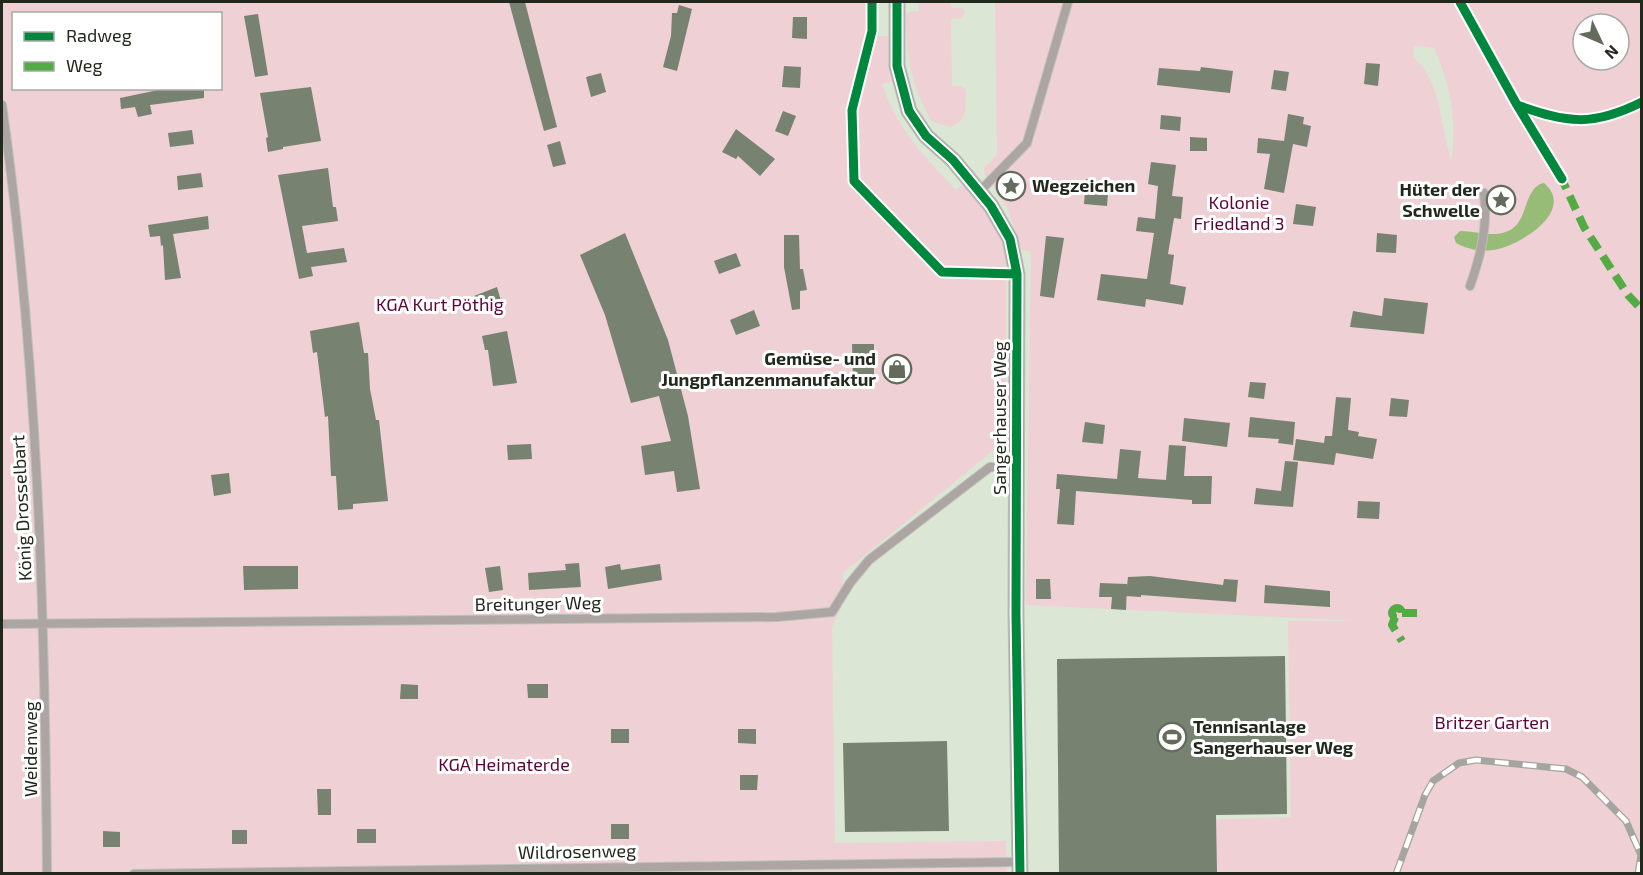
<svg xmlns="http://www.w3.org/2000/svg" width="1643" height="875" viewBox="0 0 1643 875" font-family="'Exo 2',sans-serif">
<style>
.green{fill:#eed0d5;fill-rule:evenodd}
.water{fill:#97bc78}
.building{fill:#788270}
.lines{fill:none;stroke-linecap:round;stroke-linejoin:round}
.service-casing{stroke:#bac2b5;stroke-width:10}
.minor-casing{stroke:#bac2b5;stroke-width:17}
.service{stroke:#ada5a4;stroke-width:8}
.minor{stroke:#ada5a4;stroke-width:15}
.rail-casing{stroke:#a4a59e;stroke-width:7}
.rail{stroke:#fff;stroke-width:4.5;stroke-dasharray:14;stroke-linecap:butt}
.quiet{stroke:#52ab43;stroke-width:8;stroke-dasharray:15 8;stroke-linecap:butt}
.cycleway-casing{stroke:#fff;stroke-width:13}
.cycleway{stroke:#00873e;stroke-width:9}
.labels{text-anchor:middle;stroke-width:6;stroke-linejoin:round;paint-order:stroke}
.poi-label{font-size:18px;font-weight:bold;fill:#21291c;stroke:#fff;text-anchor:start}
.park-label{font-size:18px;fill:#5d0337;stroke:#fff}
.street-label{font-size:18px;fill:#21291c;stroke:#fff}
</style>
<rect width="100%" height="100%" fill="#dbe6d4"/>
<!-- green -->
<path class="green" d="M2,2H875L876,36H888L894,81L882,84C898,131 923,155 956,190L966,182L974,189L1003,240L1006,255V440L843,573L842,605L832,627L835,843L1006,841L1007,873L2,874ZM14,14H220V88H14Z
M919,2H951V7L962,8L965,12L962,18L951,19L952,86H961L966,90L965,113L960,122L950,127L932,121C911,87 907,56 906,16L909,12L919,11Z
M995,2H1641V873H1181L1180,821L1291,817L1288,621H1358L1026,605L1031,251L1022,250L1008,209L985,175L984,168L997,155ZM1583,24H1619V60H1583ZM1414,46L1434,48C1452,88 1456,118 1452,161C1439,127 1443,82 1413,57Z"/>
<!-- water -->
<path class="water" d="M1544,183C1577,211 1518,247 1493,250C1480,252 1467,249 1456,243L1454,237L1460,231C1477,231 1492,238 1508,231C1529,223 1523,187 1544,183Z"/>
<!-- building -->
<path class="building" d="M509,2H525L557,127L544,131Z
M679,5L692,9L677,71L663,67L671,36L672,13H677Z
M258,14L268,75L255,77L244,16Z
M793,17H807V39L792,38Z
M1366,63L1380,64L1378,86L1364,84Z
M784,66L801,67L800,88L782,87Z
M1201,67L1233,71L1230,93L1157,85L1159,68L1200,71Z
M1274,70L1289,72L1286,91L1271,89Z
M601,73L606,92L591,97L586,77Z
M311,87L321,141L283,147V149L268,152L266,138L268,137L260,93Z
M168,88H204V98L150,105L152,114L138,117L135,107L121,109L120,98Z
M783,111L796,116L788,136L775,131Z
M1288,114L1304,117L1303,124L1311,126L1307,147L1293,144L1284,193L1264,189L1270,154L1257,153L1258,138L1284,141Z
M1161,115L1181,117L1180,131L1160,129Z
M736,129L775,159L760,176L738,156L736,159L722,152Z
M192,130L194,144L170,147L168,133Z
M1190,137L1207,138V151H1190Z
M560,141L566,164L553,167L547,145Z
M1151,162L1176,165L1172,196L1183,197L1181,219L1174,218L1168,254L1174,255L1170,284L1186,287L1183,305L1146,299L1145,307L1097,300L1101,274L1147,279L1154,233L1136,231L1138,217L1155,219L1158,186L1148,184Z
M328,168L333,207H336L338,221L302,226L307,253L344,248L347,262L311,267L313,276L299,279L278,175Z
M201,173L203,187L178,190L177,176Z
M1086,179L1109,181L1107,206L1084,204Z
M1296,204L1316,207L1313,226L1293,224Z
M208,216L209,229L173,234L181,278L165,280L163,245L161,246L160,236L150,237L148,225Z
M625,233L668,340L688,416L700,489L677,492L674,471L645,475L641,446L671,441L659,396L631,403L605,315L580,255Z
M1377,233L1397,235L1396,253L1376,252Z
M784,235H799L800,269H803L807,290L800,291V309L792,310L784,267Z
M1046,236L1064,238L1054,298L1040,296Z
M736,253L741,266L719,274L714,261Z
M497,287L501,301L479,309L474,296Z
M1384,298L1428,303L1424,334L1350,327L1353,311L1382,316Z
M754,310L760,326L736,335L730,320Z
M359,322L364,353H368L370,389L376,420H379L388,501L353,504V509L338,510L336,476H331L328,416L325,417L317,352L313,353L310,331Z
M507,331L517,383L493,386L488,350H485L482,336Z
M852,344H874V377H853Z
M1250,382L1266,383L1264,399L1248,397Z
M1336,397L1351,398L1348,430L1359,432L1358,436L1377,439L1373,459L1336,453L1334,465L1293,460L1296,439L1324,443L1325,436H1332Z
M1391,398L1409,400L1407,417L1389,416Z
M1250,417L1295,422L1293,445L1278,443L1279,439L1248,437Z
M1184,418L1230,423L1227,447L1182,441Z
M1085,422L1105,425L1103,444L1082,442Z
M531,444L532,459L508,460L507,445Z
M1169,445L1186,446L1184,476H1212L1211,504H1192V500L1076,491L1074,525L1057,524L1060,489H1056L1057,474L1117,479L1120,449L1141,451L1138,478L1166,480Z
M1285,461L1298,462L1293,507L1254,504L1256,488L1281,491Z
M229,473L231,493L214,496L211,475Z
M1358,501L1380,502L1379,519L1357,518Z
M579,563L581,587L529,590L528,573L566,570L565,564Z
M620,564L621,570L660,564L662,580L608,589L605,567Z
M243,566H298V589L244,590Z
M500,566L503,590L489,592L485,568Z
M1150,576L1223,585L1224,579L1238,580L1236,602L1141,595V597L1126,596L1128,577Z
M1036,579H1050L1051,599H1036Z
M1100,583L1127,584L1126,610L1111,609L1112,597H1099Z
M1265,585L1330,591V607L1264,603Z
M1285,656L1287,814L1216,815L1217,873H1059L1057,659Z
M401,684L418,685V699H400Z
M527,684H548V698H528Z
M611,729H629V743H611Z
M738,729H756V744L738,743Z
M947,741L949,831L845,832L843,743Z
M740,775H758L757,790H740Z
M317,789H331V815H318Z
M611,824H629V839H611Z
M357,829H376V843H357Z
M232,830H247V844H232Z
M103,831L120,832V847H103Z"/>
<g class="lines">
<!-- service casing -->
<g class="service-casing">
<path id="service" d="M2,105C38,359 45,617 47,874
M980,191L1027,143L1068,2
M1470,286C1481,255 1488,226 1484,193
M2,624L777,617L832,612L850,583L869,560L990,467H1017
M134,874L1020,862"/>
</g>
<!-- minor casing -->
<g class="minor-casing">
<path id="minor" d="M897,2V66L909,111L926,136L953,160L991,206L1010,239L1017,274L1016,614L1020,874"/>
</g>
<!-- service -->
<use href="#service" class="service"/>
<!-- minor -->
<use href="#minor" class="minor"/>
<!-- rail casing -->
<g class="rail-casing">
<path id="rail" d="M1396,874L1425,795L1433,781L1459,763L1476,760L1566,769L1582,777L1626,821L1641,855L1638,874"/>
</g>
<!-- rail -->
<use href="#rail" class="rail"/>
<!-- quiet -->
<path class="quiet" d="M1560,175L1584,227L1628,295L1642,310
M1392 613a5 5 0 1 1 10 0a5 5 0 1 1-10 0Z
M1402,613H1422
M1395,617L1392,625L1402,641"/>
<!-- cycleway casing -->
<g class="cycleway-casing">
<path id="cycleway" d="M872,2V31L852,110L854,181L942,272L1017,274
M897,2V66L909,111L926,136L953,160L991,206L1010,239L1017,274L1016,614L1020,874
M1460,2L1517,105L1562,179
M1517,105C1568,123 1592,127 1642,102"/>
</g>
<!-- cycleway -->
<use href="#cycleway" class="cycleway"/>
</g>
<!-- icons -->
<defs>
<g id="sight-ring" transform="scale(1.5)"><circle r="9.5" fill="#fff" stroke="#626b5c" stroke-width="1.5"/><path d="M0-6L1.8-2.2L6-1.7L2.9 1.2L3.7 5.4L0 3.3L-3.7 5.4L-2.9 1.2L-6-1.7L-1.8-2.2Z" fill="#626b5c"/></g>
<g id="shop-ring" transform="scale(1.5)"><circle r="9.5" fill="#fff" stroke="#626b5c" stroke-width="1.5"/><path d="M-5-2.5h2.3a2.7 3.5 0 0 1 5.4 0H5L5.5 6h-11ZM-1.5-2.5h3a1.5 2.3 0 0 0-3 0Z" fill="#626b5c"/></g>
<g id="stadium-ring" transform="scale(1.5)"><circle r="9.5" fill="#fff" stroke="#626b5c" stroke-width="1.5"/><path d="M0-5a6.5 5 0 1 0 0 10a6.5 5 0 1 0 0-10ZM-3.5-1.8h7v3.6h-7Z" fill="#626b5c"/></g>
</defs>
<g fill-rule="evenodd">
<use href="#sight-ring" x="1011" y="186"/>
<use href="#sight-ring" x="1501" y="200"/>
<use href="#shop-ring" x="897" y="369"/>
<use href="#stadium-ring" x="1172" y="737"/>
</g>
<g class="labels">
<!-- poi labels -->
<g class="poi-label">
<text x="1032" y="192">Wegzeichen</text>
<text x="1480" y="196" text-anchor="end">Hüter der<tspan x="1480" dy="21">Schwelle</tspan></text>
<text x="876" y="365" text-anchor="end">Gemüse- und<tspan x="876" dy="21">Jungpflanzenmanufaktur</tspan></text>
<text x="1193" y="733">Tennisanlage<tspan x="1193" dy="21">Sangerhauser Weg</tspan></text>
</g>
<!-- park labels -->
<g class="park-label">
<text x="1239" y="209">Kolonie<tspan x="1239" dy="21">Friedland 3</tspan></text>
<text x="440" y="311">KGA Kurt Pöthig</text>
<text x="1492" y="729">Britzer Garten</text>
<text x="504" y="771">KGA Heimaterde</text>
</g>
<!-- street labels -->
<g class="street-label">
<text transform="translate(1000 418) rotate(-90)" y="6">Sangerhauser Weg</text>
<text transform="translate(22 508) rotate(-93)" y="6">König Drosselbart</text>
<text transform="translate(538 604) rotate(-1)" y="6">Breitunger Weg</text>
<text transform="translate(31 749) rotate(-90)" y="6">Weidenweg</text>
<text transform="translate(577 852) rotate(-1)" y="6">Wildrosenweg</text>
</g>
</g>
<!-- border -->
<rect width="1643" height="875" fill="none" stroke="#21291c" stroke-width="6"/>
<!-- legend -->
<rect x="12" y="12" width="210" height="78" fill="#ffffff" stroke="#a6a9a4" stroke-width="1.5"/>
<rect x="24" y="32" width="30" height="9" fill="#00873e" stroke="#a6a9a4" stroke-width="1.5"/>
<text x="66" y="42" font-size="18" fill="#21291c">Radweg</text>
<rect x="24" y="62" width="30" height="9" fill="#52ab43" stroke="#a6a9a4" stroke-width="1.5"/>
<text x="66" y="72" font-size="18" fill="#21291c">Weg</text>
<!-- north arrow -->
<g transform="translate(1601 42) rotate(134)"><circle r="28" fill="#ffffff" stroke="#a6a9a4" stroke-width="1.5"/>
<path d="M0-4.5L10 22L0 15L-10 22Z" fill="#626b5c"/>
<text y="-9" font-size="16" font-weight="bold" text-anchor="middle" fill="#21291c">N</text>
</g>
</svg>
